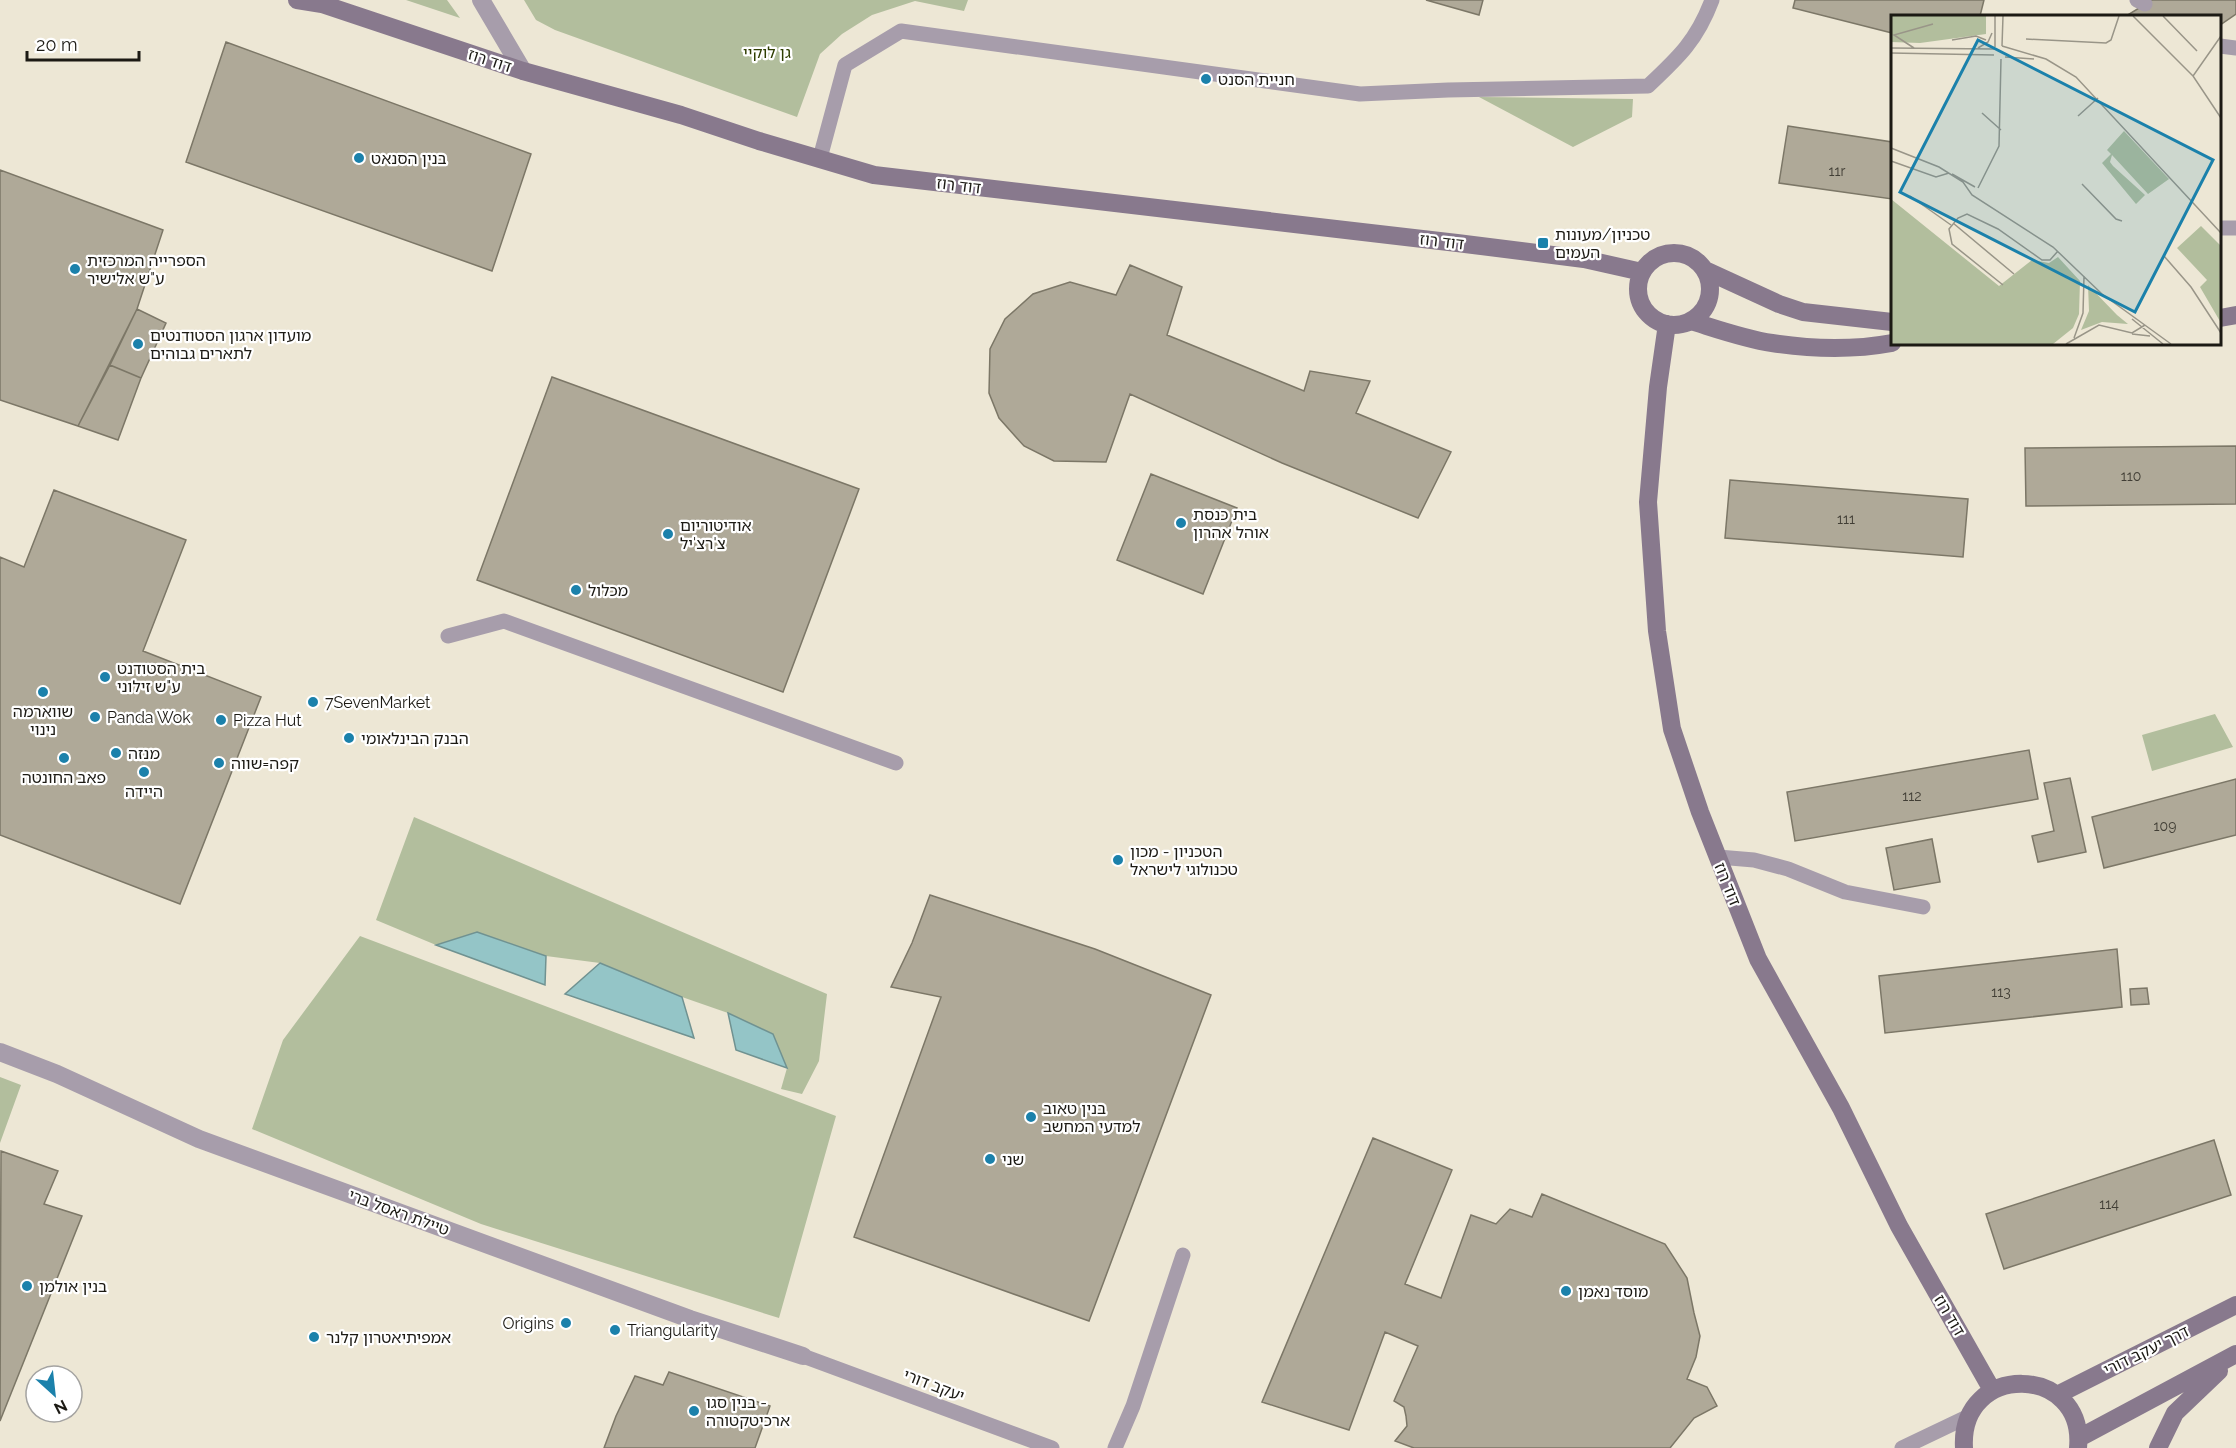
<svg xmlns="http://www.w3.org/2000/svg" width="2236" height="1448" viewBox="0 0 2236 1448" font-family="Raleway,'Noto Sans Hebrew',sans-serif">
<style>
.green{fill:#b2be9d}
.water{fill:#94c5c7;stroke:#709291;stroke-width:1.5}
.building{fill:#afa998;stroke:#7c7767;stroke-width:1.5}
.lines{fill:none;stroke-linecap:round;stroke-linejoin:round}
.lane{stroke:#a79dab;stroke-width:15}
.street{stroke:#a79dab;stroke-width:18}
.secondary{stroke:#88798d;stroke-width:18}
.poi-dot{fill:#1b81ab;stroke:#fff;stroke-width:2}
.labels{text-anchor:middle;stroke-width:4.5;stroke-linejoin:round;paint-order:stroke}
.number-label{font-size:14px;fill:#413e35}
.park-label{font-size:16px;fill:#2e3d01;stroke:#fff}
.street-label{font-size:16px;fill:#1c1a14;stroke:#fff}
.poi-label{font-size:16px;fill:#1c1a14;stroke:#fff;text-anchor:start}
.inset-road{fill:none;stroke:#999588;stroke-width:1.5}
.view{fill:#1b81ab;fill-opacity:0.15;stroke:#1b81ab;stroke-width:3}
.inset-edge{fill:none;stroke:#1c1a14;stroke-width:3}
</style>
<rect width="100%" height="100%" fill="#ede7d5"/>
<!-- green -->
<path class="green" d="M406,0H447L460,18Z
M524,0H968L964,11L915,1L872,15L842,34L820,54L797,117L555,30L536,20Z
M1479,97L1633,99L1632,117L1573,147Z
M2215,714L2233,747L2152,771L2142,735Z
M414,817L827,994L819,1061L802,1094L781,1089L787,1068L773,1034L728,1013L682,997L600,963L546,956L477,932L436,945L376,920Z
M360,936L836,1116L779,1318L481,1224L252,1129L283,1040Z
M0,1077L21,1085L0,1143Z"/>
<!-- water -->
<path class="water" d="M477,932L546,956L545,985L436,945Z
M600,963L682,997L694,1038L565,994Z
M728,1013L773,1034L787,1068L736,1050Z"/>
<!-- building -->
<path class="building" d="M1426,0H1483L1479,15Z
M1795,0H1984L1980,16H1892V33L1793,8Z
M2152,0H2236V14L2220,25V16H2126Z
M226,42L531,154L492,271L186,162Z
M1788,126L1892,142V199L1779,183Z
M0,170L163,230L137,309L78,426L0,400Z
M1130,265L1182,287L1167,335L1304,391L1310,371L1370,381L1356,413L1451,452L1418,518L1282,463L1130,394L1106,462L1054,461L1024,446L999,418L989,393L990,349L1005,319L1033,294L1070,282L1116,295Z
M137,309L166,323L141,378L110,365Z
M110,365L141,378L118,440L78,426Z
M552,377L859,489L783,692L477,580Z
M2236,446V504L2026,506L2025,448Z
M1151,474L1237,508L1203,594L1117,560Z
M1730,480L1968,499L1963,557L1725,538Z
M54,490L186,540L143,651L261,697L180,904L0,835V557L24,567Z
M2029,750L2038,799L1795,841L1787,792Z
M2070,778L2086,852L2038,862L2032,836L2054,831L2044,783Z
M2236,779V835L2104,868L2092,817Z
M1932,839L1940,882L1894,890L1886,848Z
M930,895L1095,949L1211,995L1089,1321L854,1237L941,997L891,987L912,943Z
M2117,949L2122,1007L1885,1033L1879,976Z
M2147,988L2149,1004L2131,1005L2130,989Z
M1373,1138L1452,1170L1405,1284L1441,1298L1471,1215L1496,1224L1510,1209L1532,1217L1542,1194L1665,1244L1687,1278L1694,1313L1700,1336L1696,1357L1687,1379L1707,1387L1717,1406L1694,1418L1670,1448H1414L1395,1441L1407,1426L1406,1416L1404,1407L1394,1401L1418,1346L1385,1332L1349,1430L1262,1402Z
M2214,1140L2231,1195L2004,1269L1986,1214Z
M1,1151L58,1171L44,1204L82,1216L0,1421Z
M669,1372L770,1406L755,1448H604L616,1416L635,1376L663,1385Z"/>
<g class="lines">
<!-- lane -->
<path class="lane" d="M2137,0L2145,4
M2220,46L2236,48
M820,158L845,65L901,31L1360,94L1448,90L1648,86C1679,57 1697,40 1712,0
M2220,228H2236
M448,636L504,621L896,763
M1718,857L1754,860L1788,869L1845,892L1923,907
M803,1356L1052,1448
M1115,1448L1133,1406L1183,1255
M1902,1448L1967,1417"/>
<!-- street -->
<path class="street" d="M481,0L523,71
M0,1052L57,1074L199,1139L690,1319L803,1356"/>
<!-- secondary -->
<path class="secondary" d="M297,0L322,4L523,71L681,115L759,141L874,175L1457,243L1584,259L1642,272
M1638 289a36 36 0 1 1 72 0a36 36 0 1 1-72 0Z
M1707,271L1779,304L1803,312L1892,322
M2220,318L2236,315
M1691,321C1717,329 1745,339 1772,343C1811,349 1854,350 1892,343
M1667,324L1658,387L1648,502L1657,631L1672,729L1700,812L1758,959L1841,1108L1899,1226L1992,1390
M2057,1395L2236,1305
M2079,1438L2236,1354
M1964,1448C1959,1361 2086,1364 2078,1448
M2158,1448L2175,1413L2219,1371"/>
</g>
<!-- markers -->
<g class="poi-dot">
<circle cx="1206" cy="79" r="6"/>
<circle cx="359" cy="158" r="6"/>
<rect x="1537" y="237" width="12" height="12" rx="3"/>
<circle cx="75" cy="269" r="6"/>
<circle cx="138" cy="344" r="6"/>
<circle cx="1181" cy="523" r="6"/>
<circle cx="668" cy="534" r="6"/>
<circle cx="576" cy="590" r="6"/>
<circle cx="105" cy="677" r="6"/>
<circle cx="43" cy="692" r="6"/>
<circle cx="313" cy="702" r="6"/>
<circle cx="95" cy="717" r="6"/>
<circle cx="221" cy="720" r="6"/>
<circle cx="349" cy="738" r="6"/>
<circle cx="116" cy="753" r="6"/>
<circle cx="64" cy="758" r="6"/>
<circle cx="219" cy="763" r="6"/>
<circle cx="144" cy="772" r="6"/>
<circle cx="1118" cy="860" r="6"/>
<circle cx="1031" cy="1117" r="6"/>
<circle cx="990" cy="1159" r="6"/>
<circle cx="27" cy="1286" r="6"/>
<circle cx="1566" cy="1291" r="6"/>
<circle cx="566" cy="1323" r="6"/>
<circle cx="615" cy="1330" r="6"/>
<circle cx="314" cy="1337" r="6"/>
<circle cx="694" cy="1411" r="6"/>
</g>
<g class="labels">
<!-- number labels -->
<g class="number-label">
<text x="1837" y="176">11r</text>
<text x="2131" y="481">110</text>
<text x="1846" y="524">111</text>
<text x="1912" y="801">112</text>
<text x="2165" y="831">109</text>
<text x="2001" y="997">113</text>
<text x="2109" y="1209">114</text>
</g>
<!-- park labels -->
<g class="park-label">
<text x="767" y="58">גן לוקיי</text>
</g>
<!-- street labels -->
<g class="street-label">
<text transform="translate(490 60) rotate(18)" y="6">דוד רוז</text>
<text transform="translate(959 185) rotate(7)" y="6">דוד רוז</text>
<text transform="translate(1442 241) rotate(7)" y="6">דוד רוז</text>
<text transform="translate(1728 884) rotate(68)" y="6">דוד רוז</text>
<text transform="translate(399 1212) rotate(20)" y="6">טיילת ראסל ברי</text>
<text transform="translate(1950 1315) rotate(60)" y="6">דוד רוז</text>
<text transform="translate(2146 1350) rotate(-26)" y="6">דרך יעקב דורי</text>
<text transform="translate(934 1385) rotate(21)" y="6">יעקב דורי</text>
</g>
<!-- poi labels -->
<g class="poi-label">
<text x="1218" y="85">חניית הסנט</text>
<text x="371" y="164">בנין הסנאט</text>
<text x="1555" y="240">טכניון/מעונות<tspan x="1555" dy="18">העמים</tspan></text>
<text x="87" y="266">הספרייה המרכזית<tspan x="87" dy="18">ע"ש אלישיר</tspan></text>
<text x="150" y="341">מועדון ארגון הסטודנטים<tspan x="150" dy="18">לתארים גבוהים</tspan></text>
<text x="1193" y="520">בית כנסת<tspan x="1193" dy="18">אוהל אהרון</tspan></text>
<text x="680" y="531">אודיטוריום<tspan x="680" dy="18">צ'רצ'יל</tspan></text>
<text x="588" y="596">מכלול</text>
<text x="117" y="674">בית הסטודנט<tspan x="117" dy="18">ע"ש זילוני</tspan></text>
<text x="325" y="708">7SevenMarket</text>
<text x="43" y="717" text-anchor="middle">שווארמה<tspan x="43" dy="18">נינוי</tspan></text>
<text x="107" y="723">Panda Wok</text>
<text x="233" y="726">Pizza Hut</text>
<text x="361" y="744">הבנק הבינלאומי</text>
<text x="128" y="759">מנזה</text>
<text x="231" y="769">קפה=שווה</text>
<text x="64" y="783" text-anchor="middle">פאב החונטה</text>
<text x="144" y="797" text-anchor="middle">היידה</text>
<text x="1130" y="857">הטכניון - מכון<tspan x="1130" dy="18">טכנולוגי לישראל</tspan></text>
<text x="1043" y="1114">בנין טאוב<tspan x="1043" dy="18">למדעי המחשב</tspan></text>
<text x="1002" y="1165">שני</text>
<text x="39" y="1292">בנין אולמן</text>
<text x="1578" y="1297">מוסד נאמן</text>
<text x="554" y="1329" text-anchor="end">Origins</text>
<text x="627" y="1336">Triangularity</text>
<text x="326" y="1343">אמפיתיאטרון קלנר</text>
<text x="706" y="1408">בנין סגו -<tspan x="706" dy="18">ארכיטקטורה</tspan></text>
</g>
</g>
<!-- overview -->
<g transform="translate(1891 15)">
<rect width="330" height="330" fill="#ede7d5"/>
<path d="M0,1H95V19L29,28L0,27ZM233,116L278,164L257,179L221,140L219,147L222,151L254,180L245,189L211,148L220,139L216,135ZM0,184L108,271L141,245L158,248L167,242L189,266L188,299L182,313L162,329H0ZM310,211L330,231V308L309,272L316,265L286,233ZM197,270L226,300L237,309L211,307L190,315L198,296Z" fill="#b2be9d"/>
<path class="inset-road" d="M104,1V32M242,1L302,61M272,1L306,36M330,21L302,61L330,103M135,24L215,28L220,25L228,1M61,25L85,21L95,25M111,31L155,44L185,62L330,218M111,31L112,1M0,33L103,34M23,33L3,20L42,9M87,33L97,27L101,18M0,38L103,40M114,42L143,44M91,98L110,115M187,101L207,83M0,133L48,152L72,167L81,180L162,232L211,279L280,329M0,146L45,162L58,158M61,159L84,172M191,169L225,204L231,206M87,173L108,131L110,44M19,181L60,210M62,208L123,259M273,241L300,272L330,318M112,270L61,229L58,214L67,203L76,199L107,214L151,245H159L167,236M241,304L272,329M241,319L259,321M183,323L192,298L193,261M175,329L208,310L241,318L254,310"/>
<path class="view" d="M87,25L322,145L244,297L9,177Z"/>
<rect width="330" height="330" class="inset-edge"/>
</g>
<!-- north arrow -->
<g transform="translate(54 1394) rotate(153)"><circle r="28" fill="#ffffff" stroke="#a4a3a1" stroke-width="1.5"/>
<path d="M0-4.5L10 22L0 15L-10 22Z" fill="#1b81ab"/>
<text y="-9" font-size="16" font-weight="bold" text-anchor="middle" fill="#1c1a14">N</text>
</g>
<!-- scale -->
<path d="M27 51v9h112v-9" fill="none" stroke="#1c1a14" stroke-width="3"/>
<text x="36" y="51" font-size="18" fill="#1c1a14" stroke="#ffffff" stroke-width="4.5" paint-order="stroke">20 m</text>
</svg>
